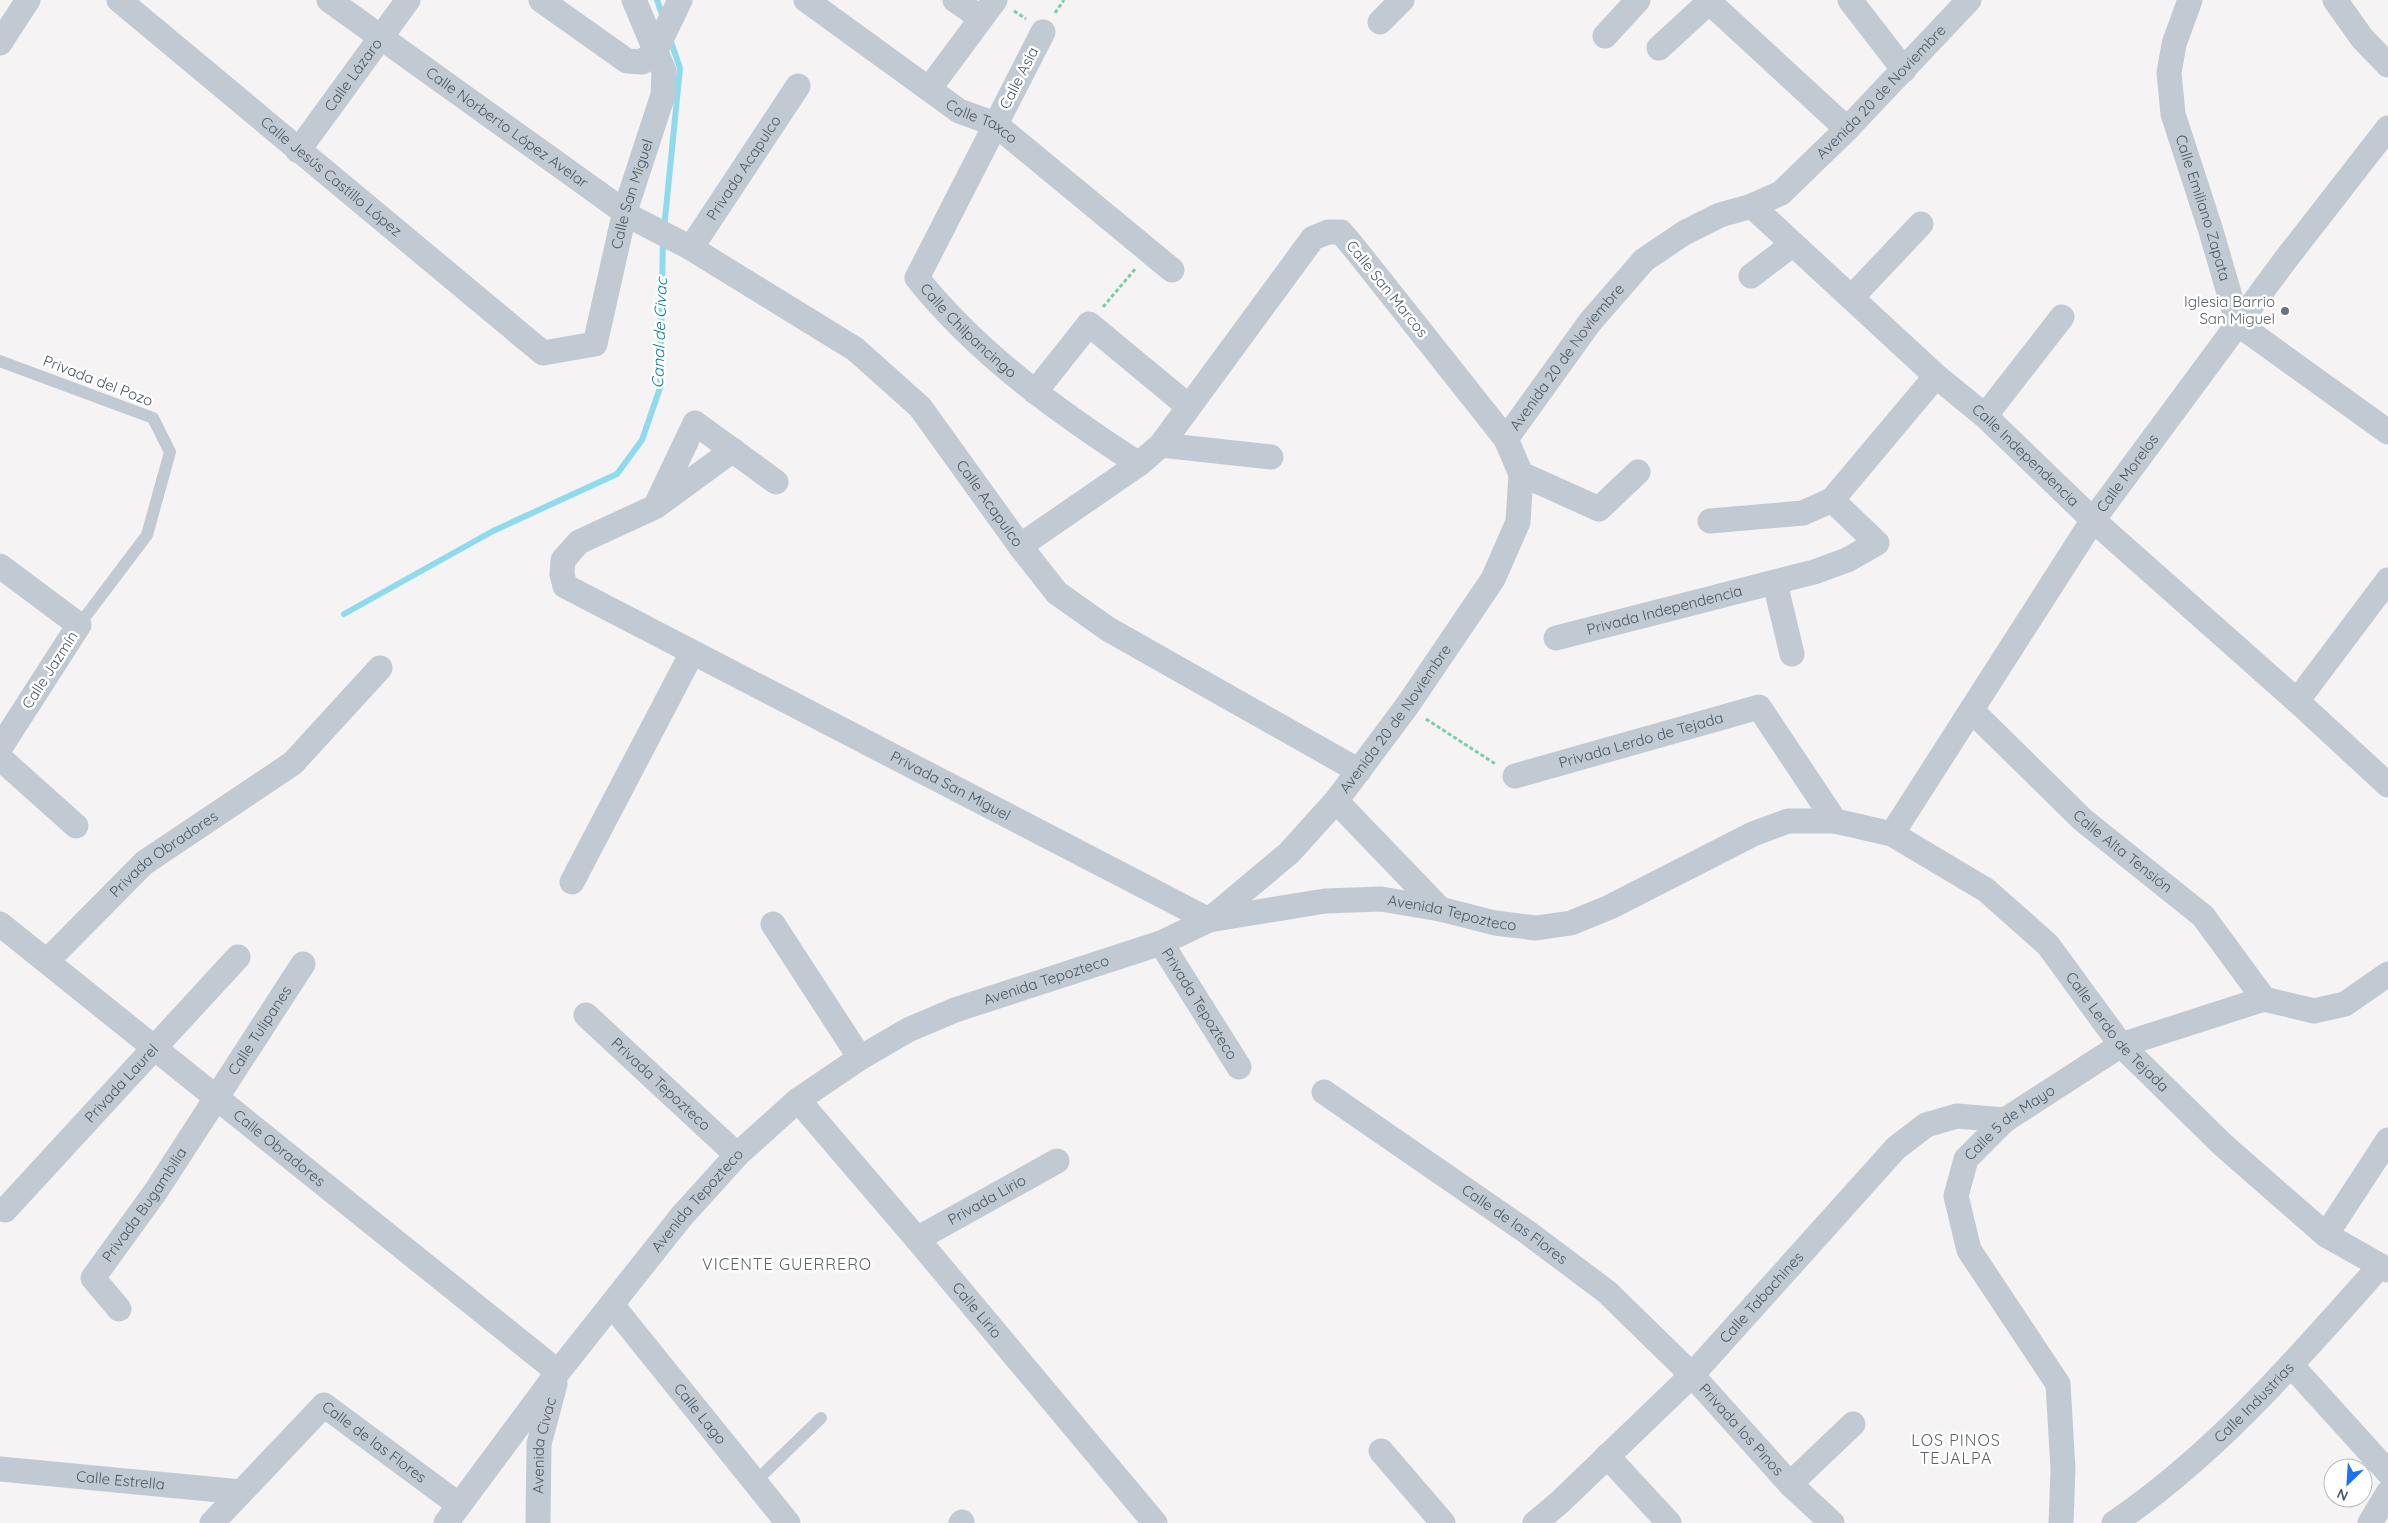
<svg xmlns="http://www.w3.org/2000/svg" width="2388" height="1523" viewBox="0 0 2388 1523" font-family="Quicksand,sans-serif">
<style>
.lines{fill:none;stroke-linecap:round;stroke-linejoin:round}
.stream{stroke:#90daee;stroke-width:6}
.path{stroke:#7ad0a6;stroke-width:3;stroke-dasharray:4 2.5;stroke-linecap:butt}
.lane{stroke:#c1cad2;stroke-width:12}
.street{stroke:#c1cad2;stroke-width:25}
.worship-dot{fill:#6b7280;stroke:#fff;stroke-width:2}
.labels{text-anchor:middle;stroke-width:5;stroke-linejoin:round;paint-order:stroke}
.street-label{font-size:15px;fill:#4a5661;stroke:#fff}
.worship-label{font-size:15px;fill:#5b616d;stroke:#fff;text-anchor:end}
.water-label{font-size:16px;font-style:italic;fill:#0c7c9b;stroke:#fff}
.neighbourhood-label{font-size:16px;letter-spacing:1px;fill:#5f6368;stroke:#fff}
</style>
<rect width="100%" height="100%" fill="#f5f3f3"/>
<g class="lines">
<!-- stream -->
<path class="stream" d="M657,0L663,17
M664,229L680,68L670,39
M344,614L493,531L617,474L642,440L660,388L663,239"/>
<!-- path -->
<path class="path" d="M1014,11L1026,19
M1055,13L1064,0
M1103,307L1136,268
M1426,719L1497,765"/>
<!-- lane -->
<path class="lane" d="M0,361L153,418L170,452L147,535L79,625
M755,1482L821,1418"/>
<!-- street -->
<g class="street">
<path id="s1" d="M119,0L543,353L595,344L625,211L663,95L664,71L634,0"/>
<path id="s2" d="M329,0L633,218L691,248L855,349L920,407L1020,546L1057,593L1108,629L1359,771"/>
<path d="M541,0L627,61L642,62L655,52L680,0"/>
<path id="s3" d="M806,0L959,111L995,124L1172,270"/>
<path d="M955,0L981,18"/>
<path d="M1707,0L1847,129"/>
<path d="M1850,0L1904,70"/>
<path id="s4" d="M2190,0L2174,44L2169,73L2173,114L2211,231L2238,324L2388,432"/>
<path d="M2335,0L2362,38L2388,65"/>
<path d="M1380,22L1402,0"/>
<path id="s5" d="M1043,32L917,278C977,353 1058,412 1139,464"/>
<path d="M1605,36L1638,0"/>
<path d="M0,43L28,0"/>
<path d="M1659,48L1709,2"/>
<path d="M929,89L995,0"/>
<path id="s6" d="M298,151L408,0"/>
<path id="s7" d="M1752,206L1936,376L1985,416L2093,520L2297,701L2388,785"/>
<path id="s8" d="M691,248L798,86"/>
<path d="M1751,276L1793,244"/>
<path d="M1852,297L1921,224"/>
<path d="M1035,392L1089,324L1188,406"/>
<path d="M1985,416L2062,317"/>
<path id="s9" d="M1506,439L1590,322L1644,260L1684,233L1720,215L1752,206L1781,193L1847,129L1969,0"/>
<path d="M1161,445L1271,457"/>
<path id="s10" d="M733,450L655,507L579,542L563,560L562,574L565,586L1209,920L1289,853L1336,801L1407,706L1493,579L1518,522L1521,474L1506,439L1356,250L1341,232H1328L1313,238L1161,445L1139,464L1020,546"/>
<path d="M1521,474L1599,509L1638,472"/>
<path d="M656,505L695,423L776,482"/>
<path d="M1710,521L1803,513L1832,500L1936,376"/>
<path d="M0,566L79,625L0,748"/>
<path d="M1775,583L1792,654"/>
<path id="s11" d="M1556,638L1814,572L1847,560L1877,543L1832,500"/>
<path d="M2297,701L2388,580"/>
<path id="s12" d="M1972,711L2083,820L2203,916L2264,999"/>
<path d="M0,758L76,826"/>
<path id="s13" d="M1515,776L1759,707L1835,821"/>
<path d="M1336,801L1440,909"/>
<path id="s14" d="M1892,834L2093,520L2286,259L2388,128"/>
<path d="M572,882L692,653"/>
<path id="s15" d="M0,924L558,1372"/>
<path d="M773,924L860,1058"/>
<path id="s16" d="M1161,943L1239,1067"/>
<path id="s17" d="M47,961L144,863L293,763L380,668"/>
<path id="s18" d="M586,1015L737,1155"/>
<path id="s19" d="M1324,1092L1527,1232L1607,1292L1692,1375L1790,1484L1832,1523"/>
<path id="s20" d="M798,1100L917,1239L1155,1523"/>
<path id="s21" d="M5,1210L238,957"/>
<path d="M2326,1235L2388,1140"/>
<path id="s22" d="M917,1239L1057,1161"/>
<path id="s23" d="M612,1305L788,1523"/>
<path id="s24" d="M119,1309L93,1278L156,1191L303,964"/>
<path d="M2291,1365L2388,1472"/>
<path d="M1381,1451L1443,1523"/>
<path d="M1607,1456L1669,1523"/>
<path id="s25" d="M0,1469L241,1492"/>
<path d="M1790,1484L1853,1424"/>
<path id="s26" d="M212,1523L324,1405L459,1505"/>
<path id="s27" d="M446,1523L558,1372L681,1217L737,1155L798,1100L860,1058L908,1030L955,1010L1161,943L1209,920L1325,901L1381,899L1440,909L1495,923L1536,928L1571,923L1610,907L1753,834L1788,821H1835L1892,834L1986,890L2048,945L2121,1045L2223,1145L2326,1235L2388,1270"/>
<path id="s28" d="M538,1523L539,1444L555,1384"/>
<path d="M961,1523L962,1522"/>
<path id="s29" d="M1535,1523L1560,1502L1692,1375L1896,1148L1926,1125L1957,1116L2005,1120"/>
<path id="s30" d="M2061,1523L2063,1469L2058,1384L1969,1250L1956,1196L1966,1159L2005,1120L2121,1045L2264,999L2314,1011L2345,1004L2388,974"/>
<path id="s31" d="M2114,1523C2217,1453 2298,1358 2380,1266"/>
<path d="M2370,1523L2388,1493"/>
</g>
</g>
<!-- markers -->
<circle class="worship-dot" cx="2285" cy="311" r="5"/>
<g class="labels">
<!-- street labels -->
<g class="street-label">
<text dy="5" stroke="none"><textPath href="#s6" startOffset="94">Calle Lázaro</textPath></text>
<text transform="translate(1019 78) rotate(-63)" y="5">Calle Asia</text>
<text dy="5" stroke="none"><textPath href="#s9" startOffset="522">Avenida 20 de Noviembre</textPath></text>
<text dy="5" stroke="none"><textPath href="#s3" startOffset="214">Calle Taxco</textPath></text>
<text dy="5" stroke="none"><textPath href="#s2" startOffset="219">Calle Norberto López Avelar</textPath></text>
<text dy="5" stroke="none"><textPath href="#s8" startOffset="96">Privada Acapulco</textPath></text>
<text dy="5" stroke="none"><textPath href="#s1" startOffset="276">Calle Jesús Castillo López</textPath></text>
<text dy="5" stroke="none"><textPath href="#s1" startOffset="759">Calle San Miguel</textPath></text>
<text dy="5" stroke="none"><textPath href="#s4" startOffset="216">Calle Emiliano Zapata</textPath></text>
<text transform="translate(1387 289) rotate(51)" y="5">Calle San Marcos</text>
<text dy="5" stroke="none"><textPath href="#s5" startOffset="350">Calle Chilpancingo</textPath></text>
<text dy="5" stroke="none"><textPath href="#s9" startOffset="102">Avenida 20 de Noviembre</textPath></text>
<text transform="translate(98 381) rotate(21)" y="5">Privada del Pozo</text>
<text dy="5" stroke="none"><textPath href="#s7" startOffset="370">Calle Independencia</textPath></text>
<text dy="5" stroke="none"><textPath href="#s14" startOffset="431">Calle Morelos</textPath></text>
<text dy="5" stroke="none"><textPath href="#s2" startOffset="838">Calle Acapulco</textPath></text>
<text dy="5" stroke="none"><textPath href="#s11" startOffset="112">Privada Independencia</textPath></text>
<text transform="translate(50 670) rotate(-57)" y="5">Calle Jazmín</text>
<text dy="5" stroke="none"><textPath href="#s10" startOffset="1232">Avenida 20 de Noviembre</textPath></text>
<text dy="5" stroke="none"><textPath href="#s13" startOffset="131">Privada Lerdo de Tejada</textPath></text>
<text dy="5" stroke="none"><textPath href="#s10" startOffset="665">Privada San Miguel</textPath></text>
<text dy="5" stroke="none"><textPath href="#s12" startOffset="206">Calle Alta Tensión</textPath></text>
<text dy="5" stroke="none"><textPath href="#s17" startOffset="159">Privada Obradores</textPath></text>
<text dy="5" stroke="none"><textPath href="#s27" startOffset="1249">Avenida Tepozteco</textPath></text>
<text dy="5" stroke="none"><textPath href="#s27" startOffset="829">Avenida Tepozteco</textPath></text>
<text dy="5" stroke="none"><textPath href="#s16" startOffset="72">Privada Tepozteco</textPath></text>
<text dy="5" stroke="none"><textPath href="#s24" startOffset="339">Calle Tulipanes</textPath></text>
<text dy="5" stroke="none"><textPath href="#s27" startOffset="2019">Calle Lerdo de Tejada</textPath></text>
<text dy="5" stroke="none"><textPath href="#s21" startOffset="172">Privada Laurel</textPath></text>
<text dy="5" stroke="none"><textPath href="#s18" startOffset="102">Privada Tepozteco</textPath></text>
<text dy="5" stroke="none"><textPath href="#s30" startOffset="451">Calle 5 de Mayo</textPath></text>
<text dy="5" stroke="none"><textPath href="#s15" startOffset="358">Calle Obradores</textPath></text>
<text dy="5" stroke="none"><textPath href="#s22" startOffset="80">Privada Lirio</textPath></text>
<text dy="5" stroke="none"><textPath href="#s27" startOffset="409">Avenida Tepozteco</textPath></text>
<text dy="5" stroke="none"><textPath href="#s24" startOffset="130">Privada Bugambilia</textPath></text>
<text dy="5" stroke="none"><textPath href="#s19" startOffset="232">Calle de las Flores</textPath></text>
<text dy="5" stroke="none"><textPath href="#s29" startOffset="320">Calle Tabachines</textPath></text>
<text dy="5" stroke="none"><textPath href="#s20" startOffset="276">Calle Lirio</textPath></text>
<text dy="5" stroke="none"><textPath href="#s31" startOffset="185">Calle Industrias</textPath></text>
<text dy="5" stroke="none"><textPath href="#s23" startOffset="140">Calle Lago</textPath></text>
<text dy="5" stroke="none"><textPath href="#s19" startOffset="539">Privada los Pinos</textPath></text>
<text dy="5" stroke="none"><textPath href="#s26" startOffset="225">Calle de las Flores</textPath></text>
<text dy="5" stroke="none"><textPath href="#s28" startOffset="78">Avenida Civac</textPath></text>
<text dy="5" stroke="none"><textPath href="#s25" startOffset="121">Calle Estrella</textPath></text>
</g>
<!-- worship labels -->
<g class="worship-label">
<text x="2275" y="307">Iglesia Barrio<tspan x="2275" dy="17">San Miguel</tspan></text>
</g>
<!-- water labels -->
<g class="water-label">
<text transform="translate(659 333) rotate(-88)" y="6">Canal de Civac</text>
</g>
<!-- neighbourhood labels -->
<g class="neighbourhood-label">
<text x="787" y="1270">VICENTE GUERRERO</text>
<text x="1956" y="1446">LOS PINOS<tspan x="1956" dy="18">TEJALPA</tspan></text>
</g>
</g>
<!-- north arrow -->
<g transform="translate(2348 1483) rotate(205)"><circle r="24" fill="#ffffff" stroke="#b7bbc0"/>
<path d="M0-4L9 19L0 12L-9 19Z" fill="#1a73e8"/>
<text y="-8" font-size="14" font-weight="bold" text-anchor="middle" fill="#4a5661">N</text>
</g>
</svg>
